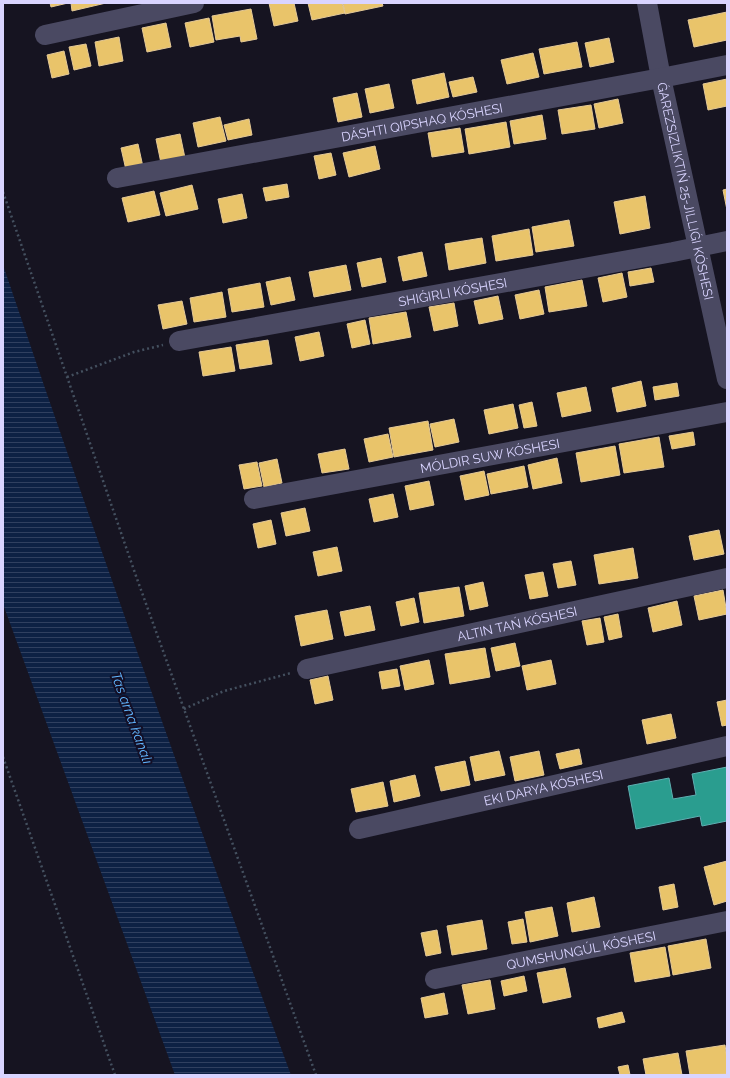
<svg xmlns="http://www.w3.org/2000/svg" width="730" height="1078" viewBox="0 0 730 1078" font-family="Raleway,sans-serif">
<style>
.water{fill:url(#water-rules)}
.homes{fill:#e9c46a;stroke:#e4c997}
.schools{fill:#2a9d8f;stroke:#5eaeb1}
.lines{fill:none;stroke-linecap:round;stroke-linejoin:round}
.path{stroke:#44505f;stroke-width:2.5;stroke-dasharray:2 3;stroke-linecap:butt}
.minor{stroke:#4a4962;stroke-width:20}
.labels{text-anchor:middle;stroke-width:4;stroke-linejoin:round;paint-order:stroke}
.street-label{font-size:13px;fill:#d9d4ff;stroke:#130f26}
.water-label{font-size:14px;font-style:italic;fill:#62b6ff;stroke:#130f26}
</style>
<defs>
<pattern id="water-rules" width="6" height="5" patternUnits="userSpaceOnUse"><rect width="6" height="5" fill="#0d2144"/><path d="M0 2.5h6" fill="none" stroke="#304060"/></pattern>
</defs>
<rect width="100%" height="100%" fill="#161421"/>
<!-- water -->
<path class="water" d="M3,265C95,537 191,806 291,1075H175L3,604Z"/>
<!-- homes -->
<path class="homes" d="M50,3H68L51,7Z
M71,3H106L72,11Z
M269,3H294L298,21L274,26Z
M308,3H342L345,13L312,20Z
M343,3H382L383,6L345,14Z
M251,9L257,39L241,42L240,36L216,40L212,16Z
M727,12V40L694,47L688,20Z
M209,18L214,42L190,47L185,23Z
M166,23L171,47L147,52L142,28Z
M119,37L123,61L99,66L95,42Z
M609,38L614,62L590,67L585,43Z
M577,42L582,67L544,74L539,49Z
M86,44L91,66L74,70L69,47Z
M64,51L69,74L52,78L47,55Z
M533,53L539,77L507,84L501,60Z
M444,73L449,97L417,104L412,80Z
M473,77L477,92L453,97L449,82Z
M727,79V106L708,110L703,84Z
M389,84L394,108L370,113L365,89Z
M357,93L362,117L338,122L333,98Z
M618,99L623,123L599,128L594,104Z
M591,105L595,129L562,134L558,110Z
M542,115L546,139L514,144L510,121Z
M220,117L226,141L198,147L193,123Z
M249,119L252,135L228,140L224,125Z
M506,122L510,147L469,154L465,129Z
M460,128L464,152L432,157L428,133Z
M180,134L185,158L161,163L156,139Z
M138,144L143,167L126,170L121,148Z
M375,146L380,169L349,177L343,153Z
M331,153L336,175L319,179L314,156Z
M287,184L289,197L266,201L263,188Z
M192,185L198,209L166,216L160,193Z
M727,189V210L723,190Z
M154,191L160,215L128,222L122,198Z
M242,194L247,218L223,223L218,199Z
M645,196L650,228L620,234L614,202Z
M569,220L574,246L536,252L532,227Z
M529,229L533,255L496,261L492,236Z
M482,238L486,263L449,270L445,244Z
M422,252L427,276L403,281L398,257Z
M381,258L386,282L362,287L357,263Z
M346,265L351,290L314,297L309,272Z
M651,268L654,282L630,286L628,272Z
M622,273L627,297L603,302L598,278Z
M290,277L295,300L271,305L266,282Z
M582,280L587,306L549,312L545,287Z
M260,283L264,307L232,312L228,289Z
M539,290L544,314L520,319L515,295Z
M222,292L226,317L194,322L190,298Z
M498,296L503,319L479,324L474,301Z
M182,301L187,324L163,329L158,305Z
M454,303L458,326L434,331L429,307Z
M406,312L411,337L373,344L369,318Z
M365,320L370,344L352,348L347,324Z
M319,332L324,356L300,361L295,337Z
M268,340L272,364L240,369L236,345Z
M231,347L235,371L203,376L199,352Z
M641,381L646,406L617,412L612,388Z
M677,383L679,396L655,400L653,387Z
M586,387L591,411L562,417L557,393Z
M532,402L537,426L524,428L519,405Z
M513,404L518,428L489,434L484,410Z
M454,419L459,442L435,447L430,424Z
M428,421L433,450L394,457L389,428Z
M693,432L695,445L672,449L669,436Z
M388,434L393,457L369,462L364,439Z
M659,437L664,467L624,473L619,444Z
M615,446L620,475L581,482L576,453Z
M345,449L349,469L322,473L318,454Z
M557,458L562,483L533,489L528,465Z
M277,459L282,483L264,487L259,463Z
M257,462L262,486L244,489L239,465Z
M524,466L528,487L491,494L487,474Z
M484,471L489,495L465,500L460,476Z
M429,481L434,505L410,510L405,486Z
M393,494L398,517L374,522L369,499Z
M305,508L310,531L286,536L281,513Z
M271,520L276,544L258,548L253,524Z
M719,530L724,554L694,560L689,536Z
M337,547L342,571L318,576L313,552Z
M633,548L638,578L599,584L594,555Z
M571,561L576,585L558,588L553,564Z
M543,572L548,596L530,599L525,575Z
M483,582L488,606L470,610L465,586Z
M459,587L464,616L424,623L419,593Z
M723,590L727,614L699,620L694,596Z
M414,598L419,622L401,626L396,602Z
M677,601L682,625L653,632L648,608Z
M370,606L375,630L345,636L340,612Z
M327,610L333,639L301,646L295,616Z
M618,614L622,637L609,640L604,617Z
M600,618L604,642L587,645L582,621Z
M515,643L520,666L496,671L491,648Z
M485,648L490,677L450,684L445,654Z
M429,660L434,684L405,690L400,666Z
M551,660L556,684L527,690L522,666Z
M397,669L400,686L382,689L379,672Z
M328,676L333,700L315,704L310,680Z
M727,700V725L722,726L717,702Z
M671,714L676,738L647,744L642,720Z
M579,749L582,764L560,769L556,754Z
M499,751L505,775L475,781L470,757Z
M539,751L544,775L515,781L510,757Z
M465,761L470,785L441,791L435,767Z
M415,775L420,796L394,802L390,781Z
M383,782L388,806L356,812L351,789Z
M727,861V901L714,905L704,867Z
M674,884L678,907L663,910L659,887Z
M594,897L600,927L572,932L567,903Z
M552,907L558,936L530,942L525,912Z
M523,919L527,942L512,944L508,922Z
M482,920L487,949L452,955L447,926Z
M437,930L441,953L426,956L421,933Z
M706,939L711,968L673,975L668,946Z
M665,947L670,976L635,982L630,953Z
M565,968L571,997L543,1003L537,973Z
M524,976L527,991L504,996L501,981Z
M490,980L495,1009L468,1014L462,985Z
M444,993L448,1014L425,1018L421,998Z
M622,1012L625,1022L599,1028L597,1018Z
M725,1045L727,1059V1074L690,1075L686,1051Z
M678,1053L682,1075H646L643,1059Z
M628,1065L630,1075H620L618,1067Z"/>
<!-- schools -->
<path class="schools" d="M727,767V821L702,826L700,816L636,829L628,786L669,778L673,799L696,795L692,774Z"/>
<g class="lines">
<!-- path -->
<path class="path" d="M3,192L136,576L316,1075
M67,377L134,352L163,345
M184,709L224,691L291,673
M3,757L115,1075"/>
<!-- minor -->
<g class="minor">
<path id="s1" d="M647,3L661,78L727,379"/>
<path d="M45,35L194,3"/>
<path id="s2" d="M117,178L661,78L727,65"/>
<path id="s3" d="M179,341L673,252L727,241"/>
<path id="s4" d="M254,499L727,412"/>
<path id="s5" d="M307,669L727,578"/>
<path id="s6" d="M359,829L727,746"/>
<path id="s7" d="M435,979L727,921"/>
</g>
</g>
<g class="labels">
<!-- street labels -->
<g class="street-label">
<text dy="5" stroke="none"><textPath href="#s2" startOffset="310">DÁSHTI QIPSHAQ KÓSHESI</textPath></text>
<text dy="5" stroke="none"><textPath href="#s1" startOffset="192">ǴAREZSIZLIKTIŃ 25-JILLIǴI KÓSHESI</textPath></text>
<text dy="5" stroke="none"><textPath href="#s3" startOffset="278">SHIǴIRLI KÓSHESI</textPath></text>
<text dy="5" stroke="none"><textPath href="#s4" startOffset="240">MÓLDIR SUW KÓSHESI</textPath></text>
<text dy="5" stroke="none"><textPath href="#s5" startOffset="215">ALTIN TAŃ KÓSHESI</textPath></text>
<text dy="5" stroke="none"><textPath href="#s6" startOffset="189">EKI DARYA KÓSHESI</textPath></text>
<text dy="5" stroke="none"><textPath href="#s7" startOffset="149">QUMSHUNGÚL KÓSHESI</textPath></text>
</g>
<!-- water labels -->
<g class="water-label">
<text transform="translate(132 718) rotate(70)" y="5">Tas arna kanalı</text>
</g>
</g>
<!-- border -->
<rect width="730" height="1078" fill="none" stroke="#d9d4ff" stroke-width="8"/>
</svg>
